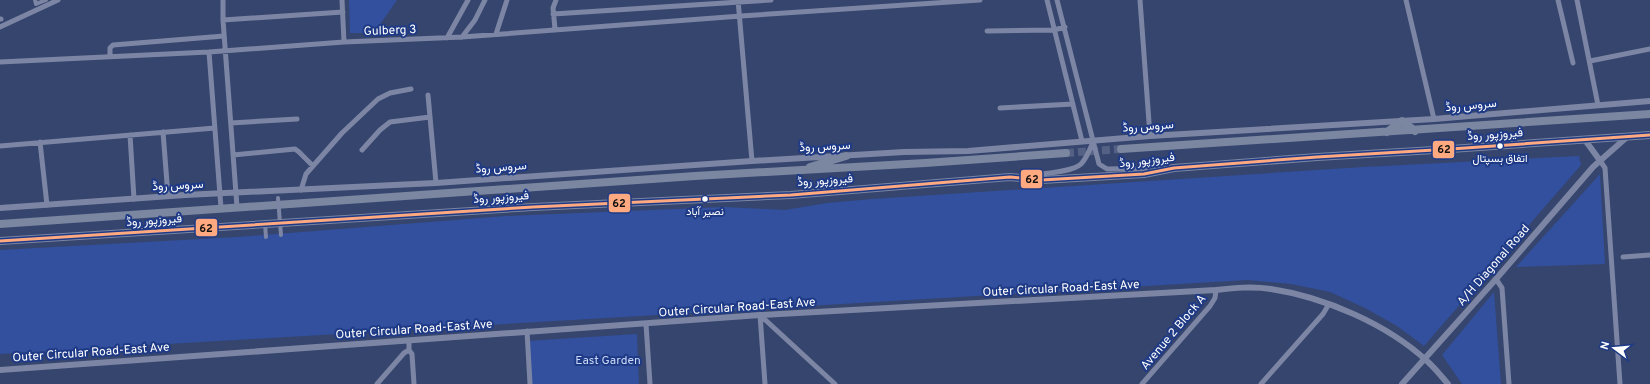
<svg xmlns="http://www.w3.org/2000/svg" width="1650" height="384" viewBox="0 0 1650 384" font-family="Overpass,Vazirmatn,sans-serif">
<style>
.green{fill:#32509d}
.lines{fill:none;stroke-linecap:round;stroke-linejoin:round}
.primary-tunnel{stroke:#546184;stroke-width:8;stroke-dasharray:8 4;stroke-linecap:butt}
.pedestrian{stroke:#7c86a4;stroke-width:4}
.minor{stroke:#7c86a4;stroke-width:5}
.tertiary{stroke:#7c86a4;stroke-width:6}
.primary{stroke:#7b86a1;stroke-width:8}
.pedestrian-bridge{stroke:#7c86a4;stroke-width:4}
.bus-1-casing{stroke:#1e3a86;stroke-width:6}
.bus-1{stroke:#ffa980;stroke-width:3}
.bus-dot{fill:#fff;stroke:#1e3a86;stroke-width:1.5}
.labels{text-anchor:middle;stroke-width:4;stroke-linejoin:round;paint-order:stroke}
.bus-label{font-size:11px;fill:#fff;stroke:#1e3a86}
.street-label{font-size:12px;fill:#fff;stroke:#1e3a86}
.park-label{font-size:12px;fill:#cbd8f8;stroke:#1e3a86}
.line-badge{stroke:#1e3a86;stroke-width:1.5}
.pale-badge-label{font-size:11px;text-anchor:middle;font-weight:bold;fill:#111}
</style>
<rect width="100%" height="100%" fill="#36456e"/>
<!-- green -->
<path class="green" d="M349,0H397L374,33H350Z
M1579,156L1581,165L1424,346L1397,326L1365,308L1330,292L1291,284L1247,280L0,354V250L237,237L506,216L724,207L785,210L827,203L872,199L1364,167Z
M1600,174L1605,264L1516,267Z
M1494,292L1501,384H1462L1442,355Z
M637,334L639,384H530L526,341Z"/>
<g class="lines">
<!-- primary-tunnel -->
<path class="primary-tunnel" d="M1066,153L1121,149"/>
<!-- pedestrian -->
<path class="pedestrian" d="M35,0L36,4L46,0
M265,224L266,237"/>
<!-- minor -->
<path class="minor" d="M223,0V20L237,207
M342,0L344,42
M738,0L752,161
M1047,0L1082,141
M1057,0L1099,164L1107,169L1161,168
M1140,0L1150,136
M1406,0L1434,119
M1558,0L1573,63
M1577,0L1598,105
M553,14L771,0
M0,19H1
M223,20L343,12
M0,27L58,0
M555,29L553,8L556,0
M987,31L1054,30L1065,27
M496,34L507,0
M462,37L475,20L485,0
M447,38L468,0
M209,52L344,42L462,37L741,16L980,0
M110,56V48L113,45L224,36
M1590,61L1650,49
M0,62L209,52L221,208
M428,95L436,183
M1000,108L1073,104
M231,123L297,119
M163,132L168,196
M130,135L134,199
M40,142L47,205
M0,146L215,128
M362,150L380,130L390,122L430,117
M233,155L295,149L299,152L313,166
M1601,162L1605,168L1620,384
M1023,176C1036,174 1072,173 1081,164C1087,158 1090,149 1093,142
M301,190L306,174L342,133L378,99L390,93L411,89
M1623,257L1650,255
M1496,279L1502,288L1509,384
M760,315L835,384
M760,315L765,384
M646,324L650,384
M527,331L530,384
M409,341V350L412,354L414,384
M377,384L404,353L409,350
M1142,384L1210,306L1215,298L1216,290
M1261,384L1323,314L1329,304"/>
<!-- tertiary -->
<path class="tertiary" d="M1585,140L1601,162
M0,208L185,195L436,183L752,161L904,152L968,151L1150,136L1434,119L1650,101
M0,370L760,315L1216,290C1234,288 1252,286 1271,289C1324,297 1387,324 1427,361C1435,368 1441,376 1448,384
M1402,384L1496,279L1593,167L1627,137"/>
<!-- primary -->
<path class="primary" d="M1387,132L1402,121L1415,131
M1121,149L1650,114
M810,167L846,156
M0,224L695,176L925,163L1066,153
M0,241L533,207L791,195L1010,177L1042,180L1144,174L1174,168L1317,157L1451,149L1650,135"/>
<!-- pedestrian-bridge -->
<path class="pedestrian-bridge" d="M278,198L281,235"/>
<!-- bus-1 casing -->
<g class="bus-1-casing">
<path id="bus-1" d="M0,241L533,207L791,195L1010,177L1042,180L1144,174L1174,168L1317,157L1451,149L1650,135"/>
</g>
<!-- bus-1 -->
<use href="#bus-1" class="bus-1"/>
</g>
<!-- markers -->
<g class="bus-dot">
<circle cx="1500" cy="146" r="3.5"/>
<circle cx="705" cy="199" r="3.5"/>
</g>
<g class="labels">
<!-- bus labels -->
<g class="bus-label">
<text x="1500" y="162">اتفاق ہسپتال</text>
<text x="705" y="215">نصیر آباد</text>
</g>
<!-- street labels -->
<g class="street-label">
<text transform="translate(390 30) rotate(-2)" y="4">Gulberg 3</text>
<text transform="translate(1471 105) rotate(-5)" y="4">سروس روڈ</text>
<text transform="translate(1148 126) rotate(-4)" y="4">سروس روڈ</text>
<text transform="translate(1495 134) rotate(-4)" y="4">فیروزپور روڈ</text>
<text transform="translate(825 146) rotate(-3)" y="4">سروس روڈ</text>
<text transform="translate(1147 160) rotate(-7)" y="4">فیروزپور روڈ</text>
<text transform="translate(501 167) rotate(-4)" y="4">سروس روڈ</text>
<text transform="translate(825 180) rotate(-4)" y="4">فیروزپور روڈ</text>
<text transform="translate(178 185) rotate(-3)" y="4">سروس روڈ</text>
<text transform="translate(501 197) rotate(-4)" y="4">فیروزپور روڈ</text>
<text transform="translate(154 220) rotate(-4)" y="4">فیروزپور روڈ</text>
<text transform="translate(1493 265) rotate(-49)" y="4">A/H Diagonal Road</text>
<text transform="translate(1061 288) rotate(-3)" y="4">Outer Circular Road-East Ave</text>
<text transform="translate(737 307) rotate(-4)" y="4">Outer Circular Road-East Ave</text>
<text transform="translate(414 329) rotate(-4)" y="4">Outer Circular Road-East Ave</text>
<text transform="translate(1173 332) rotate(-50)" y="4">Avenue 2 Block A</text>
<text transform="translate(91 352) rotate(-4)" y="4">Outer Circular Road-East Ave</text>
</g>
<!-- park labels -->
<g class="park-label">
<text x="608" y="364">East Garden</text>
</g>
</g>
<g class="line-badge">
<rect x="1432" y="140" width="23" height="19" rx="4" fill="#ffa980"/>
<rect x="1020" y="169" width="23" height="20" rx="4" fill="#ffa980"/>
<rect x="608" y="193" width="23" height="20" rx="4" fill="#ffa980"/>
<rect x="195" y="218" width="23" height="19" rx="4" fill="#ffa980"/>
</g>
<g class="pale-badge-label">
<text x="1444" y="153">62</text>
<text x="1032" y="183">62</text>
<text x="619" y="207">62</text>
<text x="206" y="232">62</text>
</g>
<!-- north arrow -->
<g transform="translate(1614 348) rotate(286)" stroke="#1e3a86" stroke-width="3" paint-order="stroke">
<path d="M0-3L7 15L0 10L-7 15Z" fill="#ffffff"/>
<text y="-6" font-size="11" font-weight="bold" text-anchor="middle" fill="#ffffff">N</text>
</g>
</svg>
